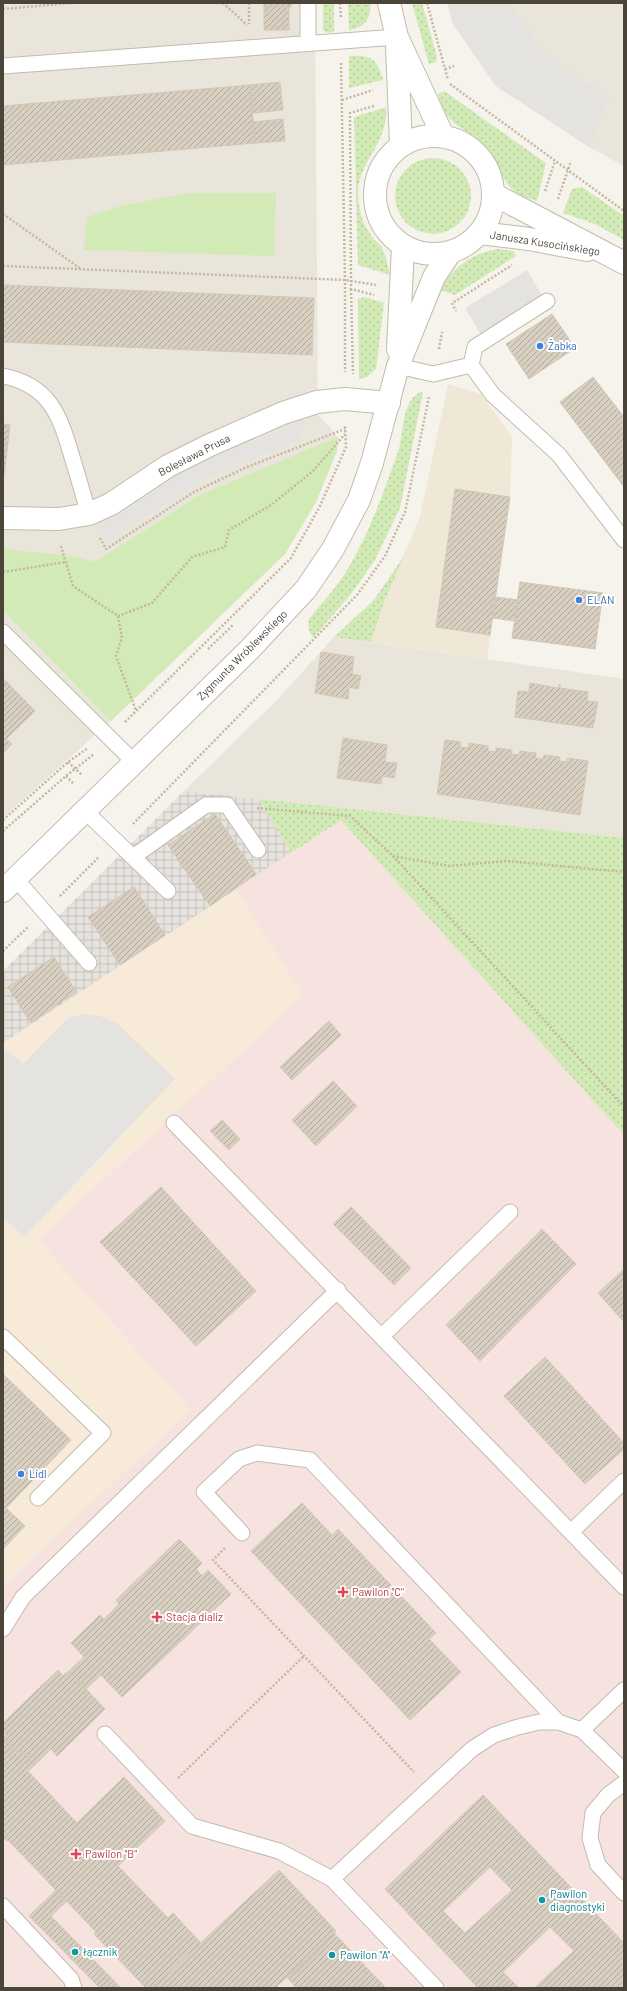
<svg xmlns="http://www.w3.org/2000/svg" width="627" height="1991" viewBox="0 0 627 1991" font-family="Barlow,sans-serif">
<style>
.residential{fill:#eae5da}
.commercial{fill:#f7ead8}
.industrial{fill:url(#industrial-grid)}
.education{fill:#efe8d6}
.medical{fill:#f6e3e0}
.grass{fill:url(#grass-dots)}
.park{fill:#d2eab5}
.parking{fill:#e5e3e0}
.building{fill:url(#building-hatch);stroke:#d3c7b4;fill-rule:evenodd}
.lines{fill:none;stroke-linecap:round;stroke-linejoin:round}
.service-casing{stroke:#c2bbae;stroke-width:17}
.minor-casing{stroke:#c2bbae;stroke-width:24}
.tertiary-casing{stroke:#c2bbae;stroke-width:24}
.path{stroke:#c4b79f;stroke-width:2.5;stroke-dasharray:2 2;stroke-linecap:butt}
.service{stroke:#fff;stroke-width:15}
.minor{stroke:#fff;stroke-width:22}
.tertiary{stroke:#fff;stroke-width:22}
.shop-dot{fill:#3f7fe0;stroke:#fff;stroke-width:1.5}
.health-dot{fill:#e0444e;stroke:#fff;stroke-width:1.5}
.culture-dot{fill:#0f9aa8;stroke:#fff;stroke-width:1.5}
.labels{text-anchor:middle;stroke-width:4;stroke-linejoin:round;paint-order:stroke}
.street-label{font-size:11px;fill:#4b4439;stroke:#fff}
.shop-label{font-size:11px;fill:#366cbe;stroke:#fff;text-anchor:start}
.health-label{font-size:11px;fill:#be3a42;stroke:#fff;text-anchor:start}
.culture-label{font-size:11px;fill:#0d838f;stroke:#fff;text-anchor:start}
</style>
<defs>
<pattern id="industrial-grid" width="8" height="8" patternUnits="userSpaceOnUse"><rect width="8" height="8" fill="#e6e2dd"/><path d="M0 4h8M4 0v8" fill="none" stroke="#c7c3be"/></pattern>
<pattern id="grass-dots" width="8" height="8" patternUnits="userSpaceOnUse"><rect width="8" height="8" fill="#d2eab5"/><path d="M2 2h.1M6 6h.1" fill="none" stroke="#b6ca9c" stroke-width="1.8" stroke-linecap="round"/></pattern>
<pattern id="building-hatch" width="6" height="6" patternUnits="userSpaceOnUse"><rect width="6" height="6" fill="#d8cfc1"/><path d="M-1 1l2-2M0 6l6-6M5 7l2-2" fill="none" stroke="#b1aa9e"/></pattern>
</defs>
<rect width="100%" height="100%" fill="#f6f3ec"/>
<!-- residential -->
<path class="residential" d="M3,3H315L318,414L338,437L337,451L316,502L285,554L111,721L3,817Z
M447,3H624V166L589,147L496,86L453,24Z
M334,637L624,679V838L184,791L278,699Z"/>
<!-- commercial -->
<path class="commercial" d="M235,889L303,995L38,1240L190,1410L3,1586V1043Z"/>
<!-- industrial -->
<path class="industrial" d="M184,791L259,799L291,853L3,1043V971Z"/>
<!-- education -->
<path class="education" d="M448,384L481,394L512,436L510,497L487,659L371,642L384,602L420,517Z"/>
<!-- medical -->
<path class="medical" d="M341,820L624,1135V1988H3V1586L190,1410L38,1240L303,995L235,889Z"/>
<!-- grass -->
<path class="grass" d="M323,3H334V31L328,33L323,30Z
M348,3H370C372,20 364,27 349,30Z
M412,3H422L437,57L436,62L429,64Z
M349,56C371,55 377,58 383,80L349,88Z
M444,91L546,163L537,201C528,198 519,196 512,189C500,178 497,160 486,147C467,126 445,128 438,94Z
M386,107C389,144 357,162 358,195C358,208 363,225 371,235C373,240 378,242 381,246C386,255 388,266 390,275L358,265L354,117Z
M395 196a38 38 0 1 1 76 0a38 38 0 1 1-76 0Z
M582,187L624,216V240L595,224L563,213L572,189Z
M497,249L514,251L516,256L455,295L440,290C453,267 471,254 497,249Z
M365,297L384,303L376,369L367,377L359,379L358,299Z
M420,392H423L400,508L375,560L352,593L313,638L309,630L308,620C321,604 335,589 346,572C369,534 383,494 398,452C405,432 400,404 420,392Z
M404,556L384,602L371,642L334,637L374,600Z
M259,799L624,838V1135L341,820L291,853Z"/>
<!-- park -->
<path class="park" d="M190,193H276L274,256L84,250L87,217L124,205Z
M338,437L337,451L316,502L285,554L111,721L3,610V549L73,556L95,562L200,495Z"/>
<!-- parking -->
<path class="parking" d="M447,3H509L544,54L609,99L589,147L496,86L453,24Z
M527,270L550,309L488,346L465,308Z
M304,419L301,440L248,460L202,481L109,540L99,525L200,461L260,439Z
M82,1014L100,1016L118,1024L175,1079L24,1237L3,1217V1053L6,1049L23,1064L68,1018Z"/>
<!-- building -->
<path class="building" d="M264,3H291V7H264Z
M264,7H289V30H264Z
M280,82L283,110L253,113L250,85Z
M250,85L255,143L3,165V106Z
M283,119L285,141L255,143L253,122Z
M3,285L314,298L312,355L3,342Z
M552,314L575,348L529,379L506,344Z
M593,377L624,417V487L560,402Z
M3,424L10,425L4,476H3Z
M455,489L510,497L490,635L436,627Z
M520,582L603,593L595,649L512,638Z
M496,597L518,600L515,621L493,618Z
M321,652L354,657L352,674L361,676L358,689L349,687L348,699L315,693Z
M3,678L35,711L6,739L12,744L3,753Z
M530,683L558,688L560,684V688L588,692L587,701L598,702L593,728L515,717L518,691L529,692Z
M343,738L387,745L385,762L397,763L394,778L382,776L381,784L337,778Z
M445,740L461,742L460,747L468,748L469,743L488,746V751L496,752V748L512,750L511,754L519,755L520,751L536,753L535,758L543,759L544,755L560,757L559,761L567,762V758L588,761L580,815L437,794Z
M215,814L256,874L210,906L168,845Z
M134,887L165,935L120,965L88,917Z
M54,957L76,992L31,1023L8,987Z
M329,1021L341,1035L292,1080L280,1067Z
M333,1081L357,1106L316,1146L292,1120Z
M222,1120L240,1139L229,1150L210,1131Z
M161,1187L256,1291L196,1346L100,1242Z
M351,1207L411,1268L394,1285L333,1224Z
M542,1229L576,1264L480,1361L446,1325Z
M624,1269V1322L598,1293Z
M545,1357L624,1443V1449L585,1484L504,1396Z
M3,1374L71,1440L6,1508L25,1526L3,1549Z
M302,1503L332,1535L338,1529L436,1633L429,1639L461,1672L410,1720L251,1551Z
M179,1539L202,1563L196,1569L202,1576L208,1570L231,1594L122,1697L101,1675L86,1689L69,1671L84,1657L71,1643L100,1615L104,1619L119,1604L116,1600Z
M58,1670L63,1676L69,1671L105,1709L57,1756L51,1749L35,1765L21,1750L18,1753L3,1738L6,1735L3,1732V1723Z
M3,1738L18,1753L21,1750L35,1765L28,1771L77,1823L124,1777L165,1821L118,1866L168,1918L173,1913L201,1943L152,1988H146L94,1934L96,1932L8,1840L7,1841L3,1837Z
M483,1795L624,1943V1988H534L574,1951L550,1927L503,1972L519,1988H478L385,1889ZM490,1867L512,1890L465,1933L443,1911Z
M279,1870L336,1931L275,1988H152Z
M56,1890L67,1901L51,1916L121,1988H100L29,1916Z
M334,1933L386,1988H296L287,1977Z"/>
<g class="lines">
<!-- service casing -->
<g class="service-casing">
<path id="service" d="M308,3V43
M3,66L397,37
M471,365L493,395L559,455L624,540
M398,366L433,374L471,365L475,347L547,301
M3,376C50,385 60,416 72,457C78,476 83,495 89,514
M3,632L134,762
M85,811L168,891
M133,857L206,805H227L258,850
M15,878L89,963
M174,1123L624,1587
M382,1336L510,1212
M3,1337L103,1433L38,1498
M571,1532L624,1481
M242,1533L204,1492L239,1459L257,1453L310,1460L558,1722
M3,1629L23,1597L338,1290
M582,1730L624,1690
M105,1734L192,1826L279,1851L332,1879L472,1749L494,1735L518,1727L539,1722H558L582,1730L624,1771
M624,1783L608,1795L593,1813L590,1838L598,1865L624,1893
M332,1879L436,1988
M3,1906L71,1979L74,1988"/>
</g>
<!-- minor casing -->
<g class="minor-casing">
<path id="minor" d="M3,518L59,519L89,514L111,504L168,466L210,445L283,413L317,402L345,399L389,403"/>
</g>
<!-- tertiary casing -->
<g class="tertiary-casing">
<path id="tertiary" d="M389,3L397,37L443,136
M397,46L401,145
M375 195a59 59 0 1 1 118 0a59 59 0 1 1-118 0Z
M493,194L624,263
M480,233L529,239L587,250
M398,349L403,247
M3,891L250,649L306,589L333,549L359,500L372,463L398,366L434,277L450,253"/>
</g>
<!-- path -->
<path class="path" d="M223,3L247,25
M249,3V24
M340,3L341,18
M427,3L448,80
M3,9L72,3
M341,63L345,280V372
M445,69L454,66
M450,84L624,211
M342,100L373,90
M374,106L350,113L351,289L374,295
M545,191L555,161
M558,199L571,161
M3,214L81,269
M3,266L345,280L376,285
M351,289L353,374
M454,302L512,265
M452,303L456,311
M439,349L442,332
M100,538L106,549L194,492L247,467L345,429
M61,546L73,586L118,616L122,638L116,656L136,711
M3,572L66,562
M118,616L152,603L192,557L225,547L229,530L271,505L313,471L345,434
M208,649L233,625
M125,722L291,558L320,506L346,447L345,425
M68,762L82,775
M66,776L74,784
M257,808L350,816L393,856L624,1107
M3,820L68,762L88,748
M133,824L357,595L385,556L405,512L429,397
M3,831L66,776L94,754
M393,856L449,866L507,861L624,872
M60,896L99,857
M3,951L28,927
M225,1548L213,1560L414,1772
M178,1778L304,1656"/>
<!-- service -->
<use href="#service" class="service"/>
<!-- minor -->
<use href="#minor" class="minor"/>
<!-- tertiary -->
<use href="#tertiary" class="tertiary"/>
</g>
<!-- markers -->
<g class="shop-dot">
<circle cx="540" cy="346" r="4"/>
<circle cx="579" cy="600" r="4"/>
<circle cx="21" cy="1474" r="4"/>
</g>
<g class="health-dot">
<path d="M341 1586h4v4h4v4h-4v4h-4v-4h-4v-4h4z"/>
<path d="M155 1611h4v4h4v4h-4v4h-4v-4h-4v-4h4z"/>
<path d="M74 1848h4v4h4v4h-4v4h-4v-4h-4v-4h4z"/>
</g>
<g class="culture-dot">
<circle cx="542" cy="1900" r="4"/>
<circle cx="75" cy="1952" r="4"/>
<circle cx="332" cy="1955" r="4"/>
</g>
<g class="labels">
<!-- street labels -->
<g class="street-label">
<text transform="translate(545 243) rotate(9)" y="4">Janusza Kusocińskiego</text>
<text transform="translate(194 455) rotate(-27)" y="4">Bolesława Prusa</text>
<text transform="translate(242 655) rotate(-45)" y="4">Zygmunta Wróblewskiego</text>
</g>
<!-- shop labels -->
<g class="shop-label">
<text x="548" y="350">Żabka</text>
<text x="587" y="604">ELAN</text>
<text x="29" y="1478">Lidl</text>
</g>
<!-- health labels -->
<g class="health-label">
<text x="352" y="1596">Pawilon "C"</text>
<text x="166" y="1621">Stacja dializ</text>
<text x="85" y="1858">Pawilon "B"</text>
</g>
<!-- culture labels -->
<g class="culture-label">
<text x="550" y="1898">Pawilon<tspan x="550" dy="13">diagnostyki</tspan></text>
<text x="83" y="1956">łącznik</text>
<text x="340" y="1959">Pawilon "A"</text>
</g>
</g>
<!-- border -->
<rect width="627" height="1991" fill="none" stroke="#4b4439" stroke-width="8"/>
</svg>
